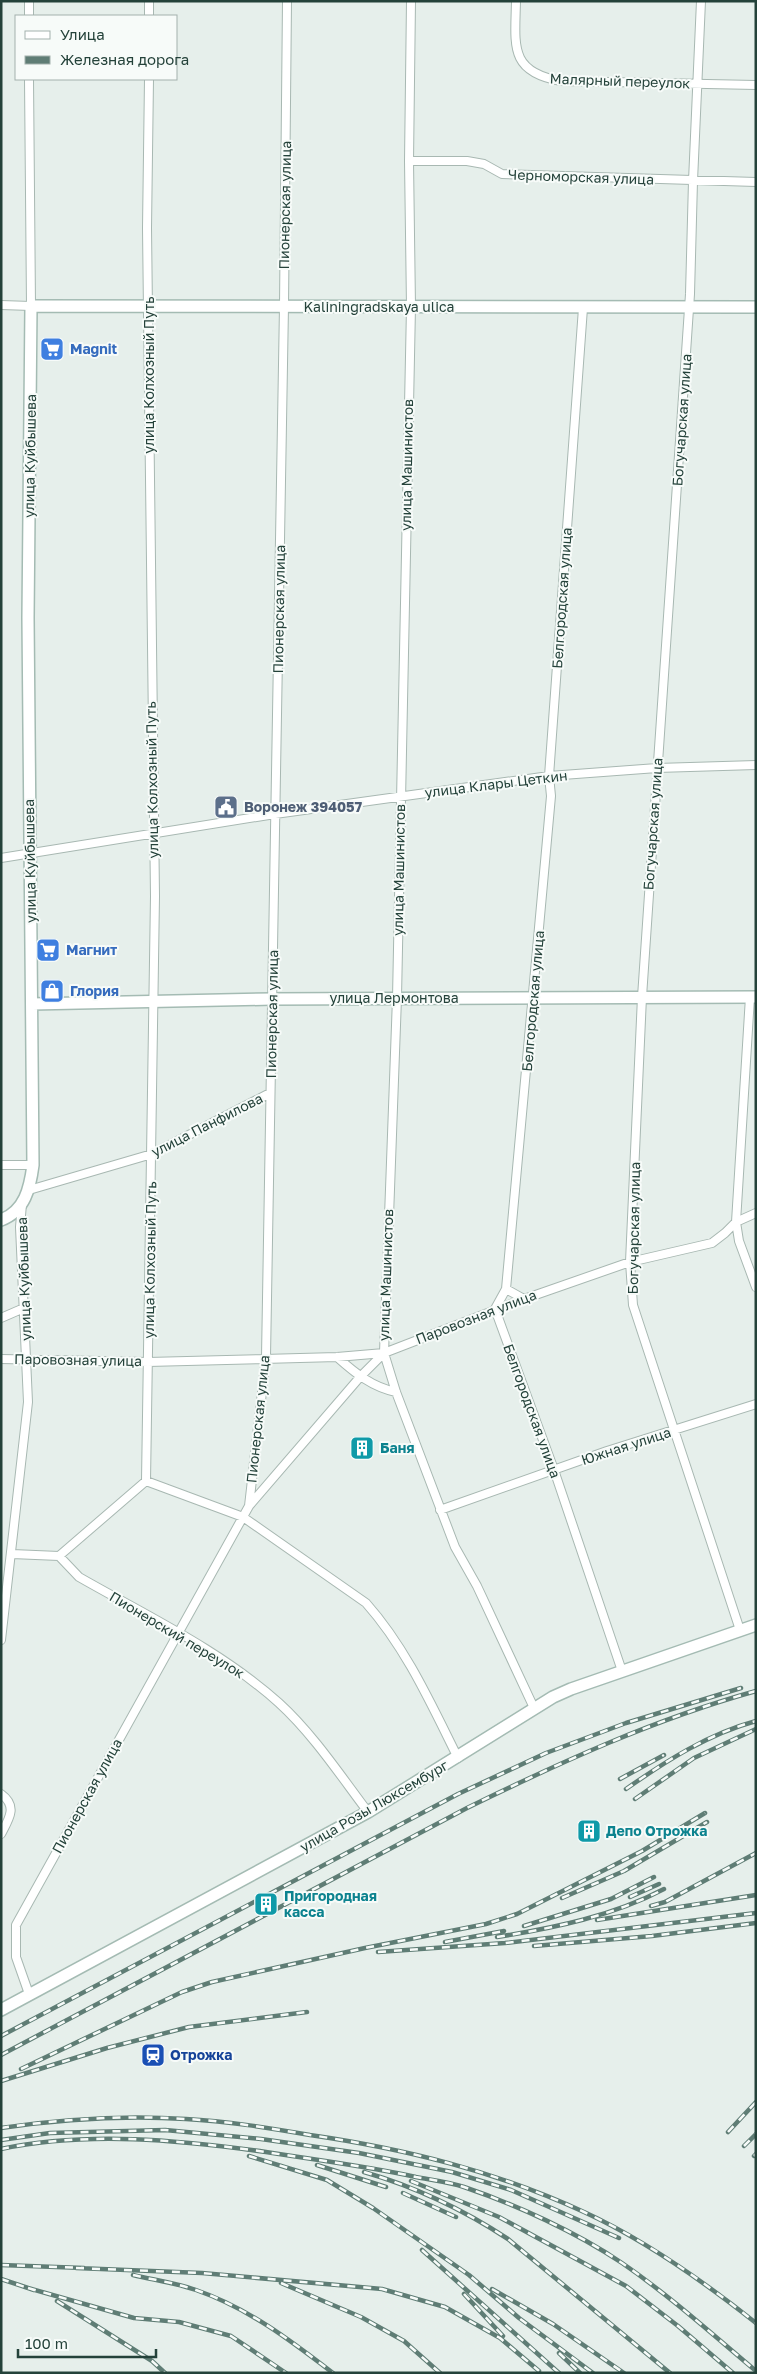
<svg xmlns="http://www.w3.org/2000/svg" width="757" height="2374" viewBox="0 0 757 2374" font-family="'Golos Text',sans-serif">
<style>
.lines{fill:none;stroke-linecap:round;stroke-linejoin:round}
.street-casing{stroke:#a8b8b2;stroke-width:10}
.secondary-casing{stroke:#a4bbb3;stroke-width:14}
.street{stroke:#fff;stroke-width:8}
.secondary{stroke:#fff;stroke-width:11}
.rail-casing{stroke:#5f7d75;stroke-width:4.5}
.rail{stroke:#f7fbf9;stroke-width:2.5;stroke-dasharray:8;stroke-linecap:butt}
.labels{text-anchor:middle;stroke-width:4;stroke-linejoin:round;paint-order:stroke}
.street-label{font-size:14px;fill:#24423a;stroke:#f7fbf9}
.shop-label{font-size:14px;font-weight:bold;fill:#366cbe;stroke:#f7fbf9;text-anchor:start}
.service-label{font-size:14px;font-weight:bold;fill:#4e5e75;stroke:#f7fbf9;text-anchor:start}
.culture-label{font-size:14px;font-weight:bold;fill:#0d838f;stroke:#f7fbf9;text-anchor:start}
.transit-label{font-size:14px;font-weight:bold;fill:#164399;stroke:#f7fbf9;text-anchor:start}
</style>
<rect width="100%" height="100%" fill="#e6efeb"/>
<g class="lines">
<!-- street casing -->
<g class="street-casing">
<path id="street" d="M29,1V16
M149,1V16
M411,1L409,161L411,307L397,998L384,1353L396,1392L455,1547L477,1586L534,1708
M516,1C515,46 509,72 561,81L756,85
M701,1L693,181L690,294L642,997L630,1262L633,1305L740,1630
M409,161H467L484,164L502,174L756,182
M1,305L31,306L29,79
M583,308L549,776L551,796L506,1289L495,1309L554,1470L622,1671
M1,858L275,814L549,776L657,768L756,765
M750,997L736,1222L739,1241L756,1287
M1,1165H33
M29,1190L152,1154L270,1093
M506,1289L524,1299
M1,1318L24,1308
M337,1357C355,1373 372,1387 396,1392
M1,1359L148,1362L337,1357L384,1353L524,1299L630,1262L712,1243L725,1233L736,1222L756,1213
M146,1481L155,896L147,228L149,79
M249,1506L360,1377L384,1353
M440,1510L607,1451L756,1404
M12,1554L59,1556L146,1481L243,1517L366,1603C406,1648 431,1704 458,1758
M59,1556L79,1577C147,1616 220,1650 279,1703C313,1734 340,1775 368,1812
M1,1640L28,1402L20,1227L22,1204
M1,1794C18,1806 9,1819 1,1834
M29,1994L16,1957V1925L249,1506L266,1357L284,306L287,1"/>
</g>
<!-- secondary casing -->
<g class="secondary-casing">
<path id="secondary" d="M32,1004L272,999L756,997
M1,1220C25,1211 30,1188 33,1165L28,618L31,306L756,307
M1,2010L368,1812L553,1697L571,1689L756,1625"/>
</g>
<!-- street -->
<use href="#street" class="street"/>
<!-- secondary -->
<use href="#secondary" class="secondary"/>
<!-- rail casing -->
<g class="rail-casing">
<path id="rail" d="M620,1779L664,1755
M626,1789C666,1761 708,1734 756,1721
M635,1799L694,1758L756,1729
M630,1897L659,1884
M562,1898L624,1871L707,1822
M651,1906L665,1902L756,1853
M597,1920L756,1895
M524,1926L611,1899L654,1877
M497,1937C554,1928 613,1916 664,1889
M445,1942L504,1931
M534,1946L652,1936L756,1923
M378,1952L505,1943L756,1913
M1,2036L458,1794L546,1753L626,1723L741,1688
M1,2055L467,1808C561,1762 655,1719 756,1691
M21,2069L182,1992L212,1982L365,1948L486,1924L517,1914L642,1851L705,1813
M1,2081L107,2048L189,2027L307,2012
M1,2128C62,2119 124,2115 186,2119C227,2121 269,2128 310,2135C406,2149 495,2171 584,2212C645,2240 703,2281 756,2323
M728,2132L756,2102
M1,2140L50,2133L165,2130L261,2139L359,2153L452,2172L511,2190L619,2238
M744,2146L756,2134
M1,2149C87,2131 180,2140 266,2152C316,2160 366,2166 416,2177C432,2180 449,2182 464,2187C517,2205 576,2232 622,2263C670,2296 712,2334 756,2371
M249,2156L327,2180L373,2208L469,2275L519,2318L593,2373
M754,2156L756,2154
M317,2165L386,2187
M364,2172C416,2187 464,2210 508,2239L670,2373
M411,2181L499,2217L626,2286L678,2326L733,2373
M403,2193L456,2217
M422,2250L559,2373
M1,2265L84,2268
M76,2268L202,2273L382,2289L445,2307L500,2338L539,2371
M133,2275C154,2280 176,2283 196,2290C248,2308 290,2340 333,2373
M1,2279L34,2290
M281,2283L361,2317L404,2341L440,2373
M28,2288L134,2318L179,2322L231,2336L286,2373
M492,2289L553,2324L624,2373
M464,2294L503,2336
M57,2301L152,2361L165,2373
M559,2353L580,2373"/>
</g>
<!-- rail -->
<use href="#rail" class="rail"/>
</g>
<!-- icons -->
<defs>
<g id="supermarket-square" transform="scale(1.25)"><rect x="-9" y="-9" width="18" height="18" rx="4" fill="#3f7fe0" stroke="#f7fbf9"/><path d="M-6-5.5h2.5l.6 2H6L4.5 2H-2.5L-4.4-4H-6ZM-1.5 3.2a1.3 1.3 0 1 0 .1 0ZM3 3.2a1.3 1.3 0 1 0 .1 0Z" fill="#fff"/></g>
<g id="civic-square" transform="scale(1.25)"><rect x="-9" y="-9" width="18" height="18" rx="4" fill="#5c6f8a" stroke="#f7fbf9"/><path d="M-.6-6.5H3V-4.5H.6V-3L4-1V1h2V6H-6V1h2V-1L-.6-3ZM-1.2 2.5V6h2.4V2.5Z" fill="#fff"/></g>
<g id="shop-square" transform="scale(1.25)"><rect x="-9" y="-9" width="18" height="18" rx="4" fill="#3f7fe0" stroke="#f7fbf9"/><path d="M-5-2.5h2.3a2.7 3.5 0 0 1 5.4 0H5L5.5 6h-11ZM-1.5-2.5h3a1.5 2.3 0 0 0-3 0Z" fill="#fff"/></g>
<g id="building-square" transform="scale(1.25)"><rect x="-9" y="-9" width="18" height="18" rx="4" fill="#0f9aa8" stroke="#f7fbf9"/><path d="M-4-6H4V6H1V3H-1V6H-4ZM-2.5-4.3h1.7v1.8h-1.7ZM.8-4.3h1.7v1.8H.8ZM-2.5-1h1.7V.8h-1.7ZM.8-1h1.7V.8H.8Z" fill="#fff"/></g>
<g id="station-square" transform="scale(1.25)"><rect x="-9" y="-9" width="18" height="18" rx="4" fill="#1a4fb4" stroke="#f7fbf9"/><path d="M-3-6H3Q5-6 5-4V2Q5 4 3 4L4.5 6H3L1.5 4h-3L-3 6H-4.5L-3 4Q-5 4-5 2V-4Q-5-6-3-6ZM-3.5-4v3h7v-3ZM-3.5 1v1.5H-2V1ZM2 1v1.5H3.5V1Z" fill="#fff"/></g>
</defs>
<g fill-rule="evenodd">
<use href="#supermarket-square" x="52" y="349"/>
<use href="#civic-square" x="226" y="807"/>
<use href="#supermarket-square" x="48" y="950"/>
<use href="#shop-square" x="52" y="991"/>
<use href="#building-square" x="362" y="1448"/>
<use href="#building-square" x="589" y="1831"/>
<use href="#building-square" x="266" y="1904"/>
<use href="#station-square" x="153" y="2055"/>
</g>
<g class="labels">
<!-- street labels -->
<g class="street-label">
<text transform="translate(620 81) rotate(2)" y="5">Малярный переулок</text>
<text transform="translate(581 177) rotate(2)" y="5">Черноморская улица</text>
<text transform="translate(285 205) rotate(-89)" y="5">Пионерская улица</text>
<text x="379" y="312">Kaliningradskaya ulica</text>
<text transform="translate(149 375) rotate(-90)" y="5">улица Колхозный Путь</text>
<text transform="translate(682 420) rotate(-86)" y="5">Богучарская улица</text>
<text transform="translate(30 456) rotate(-89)" y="5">улица Куйбышева</text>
<text transform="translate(407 465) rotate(-89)" y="5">улица Машинистов</text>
<text transform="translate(562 598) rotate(-86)" y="5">Белгородская улица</text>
<text transform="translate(279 609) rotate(-89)" y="5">Пионерская улица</text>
<text transform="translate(152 780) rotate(-91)" y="5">улица Колхозный Путь</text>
<text transform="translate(496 784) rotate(-7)" y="5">улица Клары Цеткин</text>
<text transform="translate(653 824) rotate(-86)" y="5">Богучарская улица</text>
<text transform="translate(30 861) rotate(-91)" y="5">улица Куйбышева</text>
<text transform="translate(399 870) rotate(-89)" y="5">улица Машинистов</text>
<text x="394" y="1003">улица Лермонтова</text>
<text transform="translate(533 1001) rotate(-85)" y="5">Белгородская улица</text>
<text transform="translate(272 1014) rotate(-89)" y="5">Пионерская улица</text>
<text transform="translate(207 1125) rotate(-27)" y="5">улица Панфилова</text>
<text transform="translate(634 1228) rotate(-89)" y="5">Богучарская улица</text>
<text transform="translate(150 1260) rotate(-89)" y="5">улица Колхозный Путь</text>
<text transform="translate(386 1275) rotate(-88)" y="5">улица Машинистов</text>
<text transform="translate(24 1279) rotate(-92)" y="5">улица Куйбышева</text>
<text transform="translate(476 1317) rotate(-21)" y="5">Паровозная улица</text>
<text transform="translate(78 1360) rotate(1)" y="5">Паровозная улица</text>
<text transform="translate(532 1411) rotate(70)" y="5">Белгородская улица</text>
<text transform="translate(258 1419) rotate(-84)" y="5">Пионерская улица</text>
<text transform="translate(626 1446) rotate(-18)" y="5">Южная улица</text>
<text transform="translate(177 1635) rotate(31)" y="5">Пионерский переулок</text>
<text transform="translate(87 1796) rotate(-61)" y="5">Пионерская улица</text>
<text transform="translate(374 1806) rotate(-30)" y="5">улица Розы Люксембург</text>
</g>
<!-- shop labels -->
<g class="shop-label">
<text x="70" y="354">Magnit</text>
<text x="66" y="955">Магнит</text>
<text x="70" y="996">Глория</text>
</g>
<!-- service labels -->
<g class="service-label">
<text x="244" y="812">Воронеж 394057</text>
</g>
<!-- culture labels -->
<g class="culture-label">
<text x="380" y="1453">Баня</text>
<text x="606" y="1836">Депо Отрожка</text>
<text x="284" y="1901">Пригородная<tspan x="284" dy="16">касса</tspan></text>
</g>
<!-- transit labels -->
<g class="transit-label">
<text x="170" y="2060">Отрожка</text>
</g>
</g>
<!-- border -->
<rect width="757" height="2374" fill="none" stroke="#24423a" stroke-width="5"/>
<!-- legend -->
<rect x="15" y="15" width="162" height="65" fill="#f7fbf9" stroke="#a3b1ad"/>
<rect x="25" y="31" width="25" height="8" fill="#ffffff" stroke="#a3b1ad"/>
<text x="60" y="40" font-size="15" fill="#24423a">Улица</text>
<rect x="25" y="56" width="25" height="8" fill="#5f7d75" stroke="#a3b1ad"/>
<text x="60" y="65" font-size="15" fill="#24423a">Железная дорога</text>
<!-- scale -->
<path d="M18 2349v8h138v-8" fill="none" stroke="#24423a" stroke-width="2.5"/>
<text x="25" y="2349" font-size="15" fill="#24423a" stroke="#f7fbf9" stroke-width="4" paint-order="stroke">100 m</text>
</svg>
